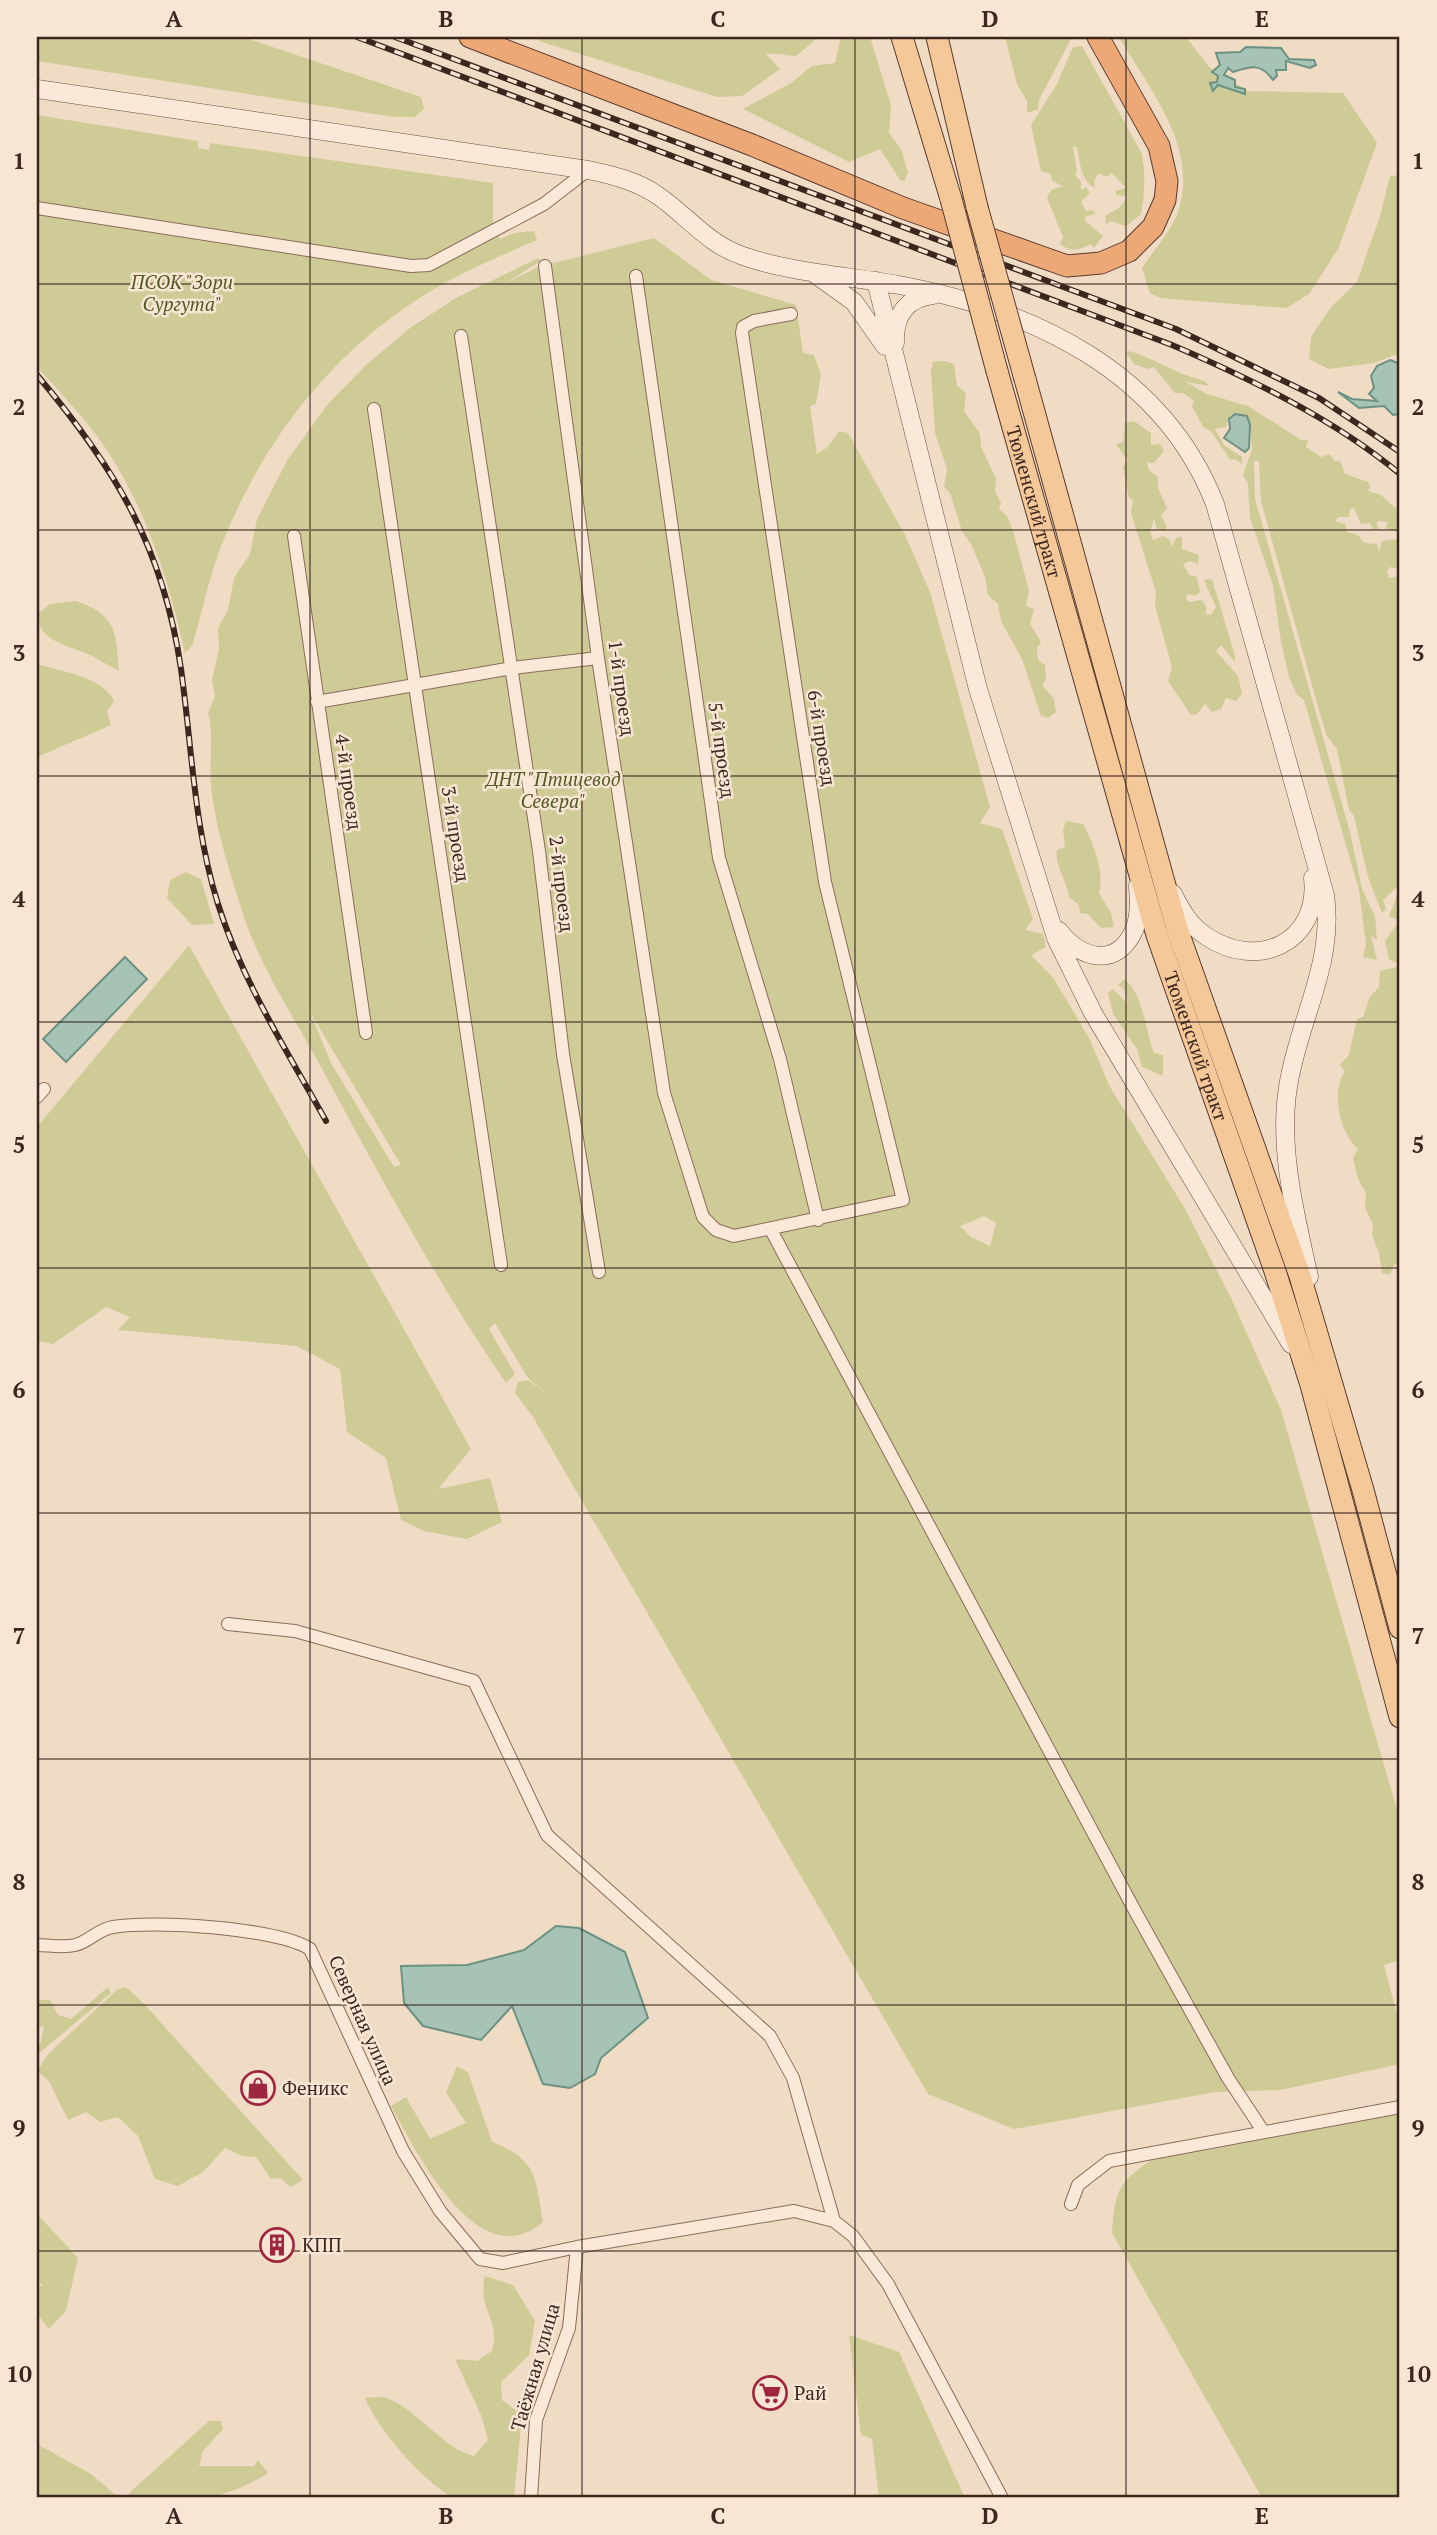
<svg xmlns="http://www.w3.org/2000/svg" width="1437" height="2535" viewBox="0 0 1437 2535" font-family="'PT Serif',serif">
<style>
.green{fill:#cfcb97;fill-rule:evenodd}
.water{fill:#a6c3b5;stroke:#6c9281;stroke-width:2}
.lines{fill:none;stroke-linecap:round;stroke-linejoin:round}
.minor-casing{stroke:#8c6b59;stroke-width:14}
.secondary-casing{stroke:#6e4c3c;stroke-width:19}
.primary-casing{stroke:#593a2e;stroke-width:23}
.trunk-casing{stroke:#593a2e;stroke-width:23}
.minor{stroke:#fae9d8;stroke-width:12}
.secondary{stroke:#fae9d8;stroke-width:18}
.primary{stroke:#f5c89a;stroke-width:21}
.trunk{stroke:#eca876;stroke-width:21}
.rail-casing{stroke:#3b271e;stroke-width:6}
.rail{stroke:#f7e6d4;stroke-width:3.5;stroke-dasharray:10;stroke-linecap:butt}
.primary-bridge-casing{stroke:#593a2e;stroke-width:23;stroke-linecap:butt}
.primary-bridge{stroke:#f5c89a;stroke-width:21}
.grid{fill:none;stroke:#3b271e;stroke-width:2;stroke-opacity:0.55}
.labels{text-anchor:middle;stroke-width:5;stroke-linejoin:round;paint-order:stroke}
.park-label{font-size:19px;font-style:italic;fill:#555824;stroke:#f7e6d4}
.street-label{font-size:19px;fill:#3b271e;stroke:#f7e6d4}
.poi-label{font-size:19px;fill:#3b271e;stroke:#f7e6d4;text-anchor:start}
.neatline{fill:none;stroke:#3b271e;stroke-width:2.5}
.grid-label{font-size:23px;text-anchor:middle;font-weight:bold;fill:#3b271e}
</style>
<rect width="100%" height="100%" fill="#f0dbc4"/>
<!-- green -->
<path class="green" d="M37,37H243L421,97L424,109L415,117H394L37,61Z
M536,37H819L796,56L765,53L780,69L742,96L717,97L539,41Z
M841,37H870L891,105L889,133L901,149L908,173L904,181L900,180L880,149L849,162L743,109L791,83L812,66L835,63Z
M1005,37H1072L1039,100L1038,109L1027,113V101L1017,84Z
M1119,37H1186L1210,68L1248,91L1343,93L1377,143L1338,249L1309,294L1286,308L1160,298L1150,293L1142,268C1154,249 1172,231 1179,209C1198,146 1149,89 1119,37Z
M1082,46L1141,152C1146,171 1145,194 1141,214L1126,226L1111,221L1106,224L1105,216L1119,208L1126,199L1125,196L1116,195V191L1126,188L1112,173L1107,177L1099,173L1094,181L1095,188C1081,181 1080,163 1077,147H1073L1077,171L1075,175L1081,182V190L1086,187L1090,193L1081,202L1086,211L1092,210L1096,214L1086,216L1085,221L1103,236L1094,248L1091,244C1079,250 1071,253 1060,244L1063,237L1047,198L1051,190L1063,186L1052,181L1050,173L1041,171L1031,125L1057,84L1073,47Z
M37,115L198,141V148L209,150L210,143L493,183V223L500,239L515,233L534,231L537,240C493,259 448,278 409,305C323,363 260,448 222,544C209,577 202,613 192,646L185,653C168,578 145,504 100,440C81,414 58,390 37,367Z
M1400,175V353L1374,363L1329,369L1309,359L1311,337L1331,307L1357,282L1380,216L1390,176Z
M654,238L711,280L796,305L803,353L814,355L821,375L816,404L810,406L817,454L828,447L839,431L848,433L905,535L930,592L990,807L980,823L1002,829L1033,919L1025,930L1043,934L1046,947L1031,955L1054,979L1089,1038L1110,1087L1184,1207L1231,1298L1281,1410L1400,1820V1960L1384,1965L1400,2026V2064L1280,2090L1215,2092L1014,2129L928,2094L533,1417L515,1393L518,1382L528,1380L546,1393L528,1378L495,1323L489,1329L515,1374L506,1383C437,1283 379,1174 321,1067C296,1021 262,969 245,920C231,876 216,832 211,786C209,766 214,728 208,713L215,696L212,680L219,649L218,628L228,610L234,578L250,554L257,519L288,459L328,404L366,365L410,328L456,298L538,258L541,261L504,284L538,267ZM310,1012L401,1165H400L394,1167L331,1063ZM984,1216L996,1223L990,1246L971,1237L960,1226Z
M1130,351C1156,360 1177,374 1204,381L1210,386L1186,382L1207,394L1248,406L1301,440H1308L1306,447L1321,457L1330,454L1334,461H1340L1345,474L1368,482L1370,487L1368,491L1381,495L1400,512V532L1385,529L1388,522L1379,521L1376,523L1379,529L1373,530L1370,523L1361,524L1354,508L1350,509L1349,517H1339L1335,521L1345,524L1347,532L1358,535L1364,543L1377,544L1379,552L1382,541L1398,539L1400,569L1390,567L1387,571L1389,578L1400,576V884L1383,900L1386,909L1382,913L1368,877L1354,816L1349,810L1337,749L1327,736L1320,714L1261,501L1259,461H1254L1255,499L1350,832L1362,889L1375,916L1377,940L1371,936L1377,960L1363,957L1366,944L1359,890L1304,700L1297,695L1289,677L1281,642L1273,585L1250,518L1248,484L1243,475L1252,449L1250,425L1229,419L1226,427L1215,429L1224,445L1242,457V464L1235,459L1230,460L1211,431L1203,427L1192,406L1194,401L1183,393H1175L1154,367L1147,369L1134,364L1126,353Z
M944,361L954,364L957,386L966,393L964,411L980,434L981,447L996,478L995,491L1001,503L999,509L1007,516L1014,534L1029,591L1026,606L1034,609L1030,624L1041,642L1037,648L1038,660L1045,665L1046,679L1042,685L1054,699L1056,712L1048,718L1041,716L1022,659L1001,621L998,604L988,595L985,577L971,544L962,531L950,493L944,487L947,469L935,433L931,370L933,362Z
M1134,421L1151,433V445L1160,444L1164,451L1154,463L1147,462L1149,470L1158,477V488L1167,508L1161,515L1167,527L1164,531L1157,529L1154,518L1150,532L1153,540L1163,536L1170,540L1172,547L1176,538L1182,537V549L1199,555L1198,564L1190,561L1183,564L1189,575L1197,577L1200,592L1196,596L1188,594L1186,598L1188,602L1202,600L1207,608L1205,614L1211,615L1216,607L1204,580L1212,579L1235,656V662L1221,645L1216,651L1238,676L1242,694L1236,701L1226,698L1221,709L1212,712L1205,704L1197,714L1191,715L1168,681L1172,667L1155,606L1156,592L1131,513L1133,500L1129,498L1123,467L1128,461L1116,444L1123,442L1125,423Z
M76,601C117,615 116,632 119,671C109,666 100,660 90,655C70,646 37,641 37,614L50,604Z
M37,664C62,672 102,676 114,701L107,711L111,725L37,757Z
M1066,821L1083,824C1093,843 1105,871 1099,893L1111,913L1114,927L1101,928L1088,914L1080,913L1079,905L1069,897C1067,880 1054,866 1057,850L1065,847L1063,830Z
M186,872L201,879L214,924L192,925L167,898L170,880Z
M1400,887V960L1396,963L1389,959L1385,941L1399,921L1389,916Z
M189,945L471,1449L438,1489L490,1478L502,1522L467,1539L424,1531L401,1520L386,1458L347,1432L340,1369L297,1346L118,1330L130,1317L106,1307L53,1344L37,1341V1127Z
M1400,966V1261L1393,1266L1390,1275L1382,1273L1379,1253L1372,1235L1373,1224L1365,1208L1366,1193L1358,1179L1353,1158L1358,1149C1339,1132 1331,1091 1345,1071L1340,1065L1349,1055L1357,1019L1363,1017L1370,997L1379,987L1380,971Z
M1124,979C1143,992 1146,1033 1154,1053L1163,1055V1076L1142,1067L1137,1049L1113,1014L1108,993L1113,989L1128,1004L1124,989L1118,985Z
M108,1987L111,1993L37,2055V2045H40L44,2027L37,2026V2000H50L58,2015L71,2019Z
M126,1987L145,2005L303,2180L291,2187L280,2178L271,2179L256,2157L242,2156L225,2148L203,2172L178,2186L155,2179L138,2136L118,2117L100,2122L86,2112L68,2120L49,2081L37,2071L49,2053L118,1989Z
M457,2066L468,2072L492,2142C538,2160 535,2177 543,2222C478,2278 416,2151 391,2106L406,2097L430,2139L466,2123L446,2092Z
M1400,2113V2498H1262L1112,2233C1115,2191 1117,2183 1153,2159Z
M37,2214L78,2258L66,2311L49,2329L37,2314V2290L42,2285L37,2280Z
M485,2276L513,2285L535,2321L529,2355L501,2382L502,2400L522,2415L514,2498H453C422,2480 378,2430 365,2398C372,2398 381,2396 387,2398C420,2411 440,2447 474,2456L488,2440L481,2415L455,2359L477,2361L492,2351C501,2318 477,2310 485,2276Z
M849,2335L899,2352L965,2498H879L872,2439L861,2435Z
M209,2421H221L223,2429L203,2451L199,2466H254L258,2460L268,2473C217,2505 189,2498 131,2498L129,2493Z
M37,2444L91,2474L119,2498H37Z"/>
<!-- water -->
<path class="water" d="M1246,47L1281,48L1289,59L1314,60L1316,65L1310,68L1286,61V70H1276L1277,76L1273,80C1261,63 1251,66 1233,72L1228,68L1224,75L1235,80V87L1245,89V94L1218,85L1213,91L1210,83L1217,82L1218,76L1212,72L1220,65L1216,53L1240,52Z
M1390,360L1400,364V414L1393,415L1384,406L1359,408L1338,392L1352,399L1377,401L1369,394L1374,388L1371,376L1377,366Z
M1235,414L1247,416L1250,425L1249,448L1245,452L1224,438L1230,429L1229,419Z
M125,957L147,979L66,1062L43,1039Z
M556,1926L579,1928L625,1952L648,2018L601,2058L595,2074L570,2088L543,2084L512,2006L481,2040L423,2026L404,2003L401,1966L467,1965L524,1950Z"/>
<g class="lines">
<!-- minor casing -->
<g class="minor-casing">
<path id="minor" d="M37,208L411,266L429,265L544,204L588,170
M545,266L598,658L664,1093L703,1217L716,1230L734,1236L903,1200L825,882L742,333L743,327L754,321L791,314
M636,276L719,858L780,1059L818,1220
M461,336L539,851L563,1054L599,1272
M374,409L501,1265
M294,536L366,1033
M317,702L512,668L598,658
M37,1097L44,1089
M771,1230L1135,1911L1228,2078L1263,2131
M228,1624L295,1631L474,1681L547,1835L770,2036L793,2078L834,2221
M37,1945C48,1945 63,1948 75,1945C89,1942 98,1929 113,1927C154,1920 277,1928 310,1949L403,2151L440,2211L480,2259L503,2263L577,2247L794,2211L834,2221L853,2236L888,2284L1002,2498
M1071,2204L1078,2185L1109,2161L1400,2107
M531,2498L536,2420L569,2328L577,2247"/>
</g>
<!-- secondary casing -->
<g class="secondary-casing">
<path id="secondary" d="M37,89L588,170C612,175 637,181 657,195C688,216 707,244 743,256C792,273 848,276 899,285C1033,310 1163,371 1215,504L1325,895C1335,964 1298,1021 1288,1087C1278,1149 1296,1217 1309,1277
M815,274L854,302L885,346
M876,281L978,689L1056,938L1093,1013L1291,1344
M895,343C894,317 905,298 933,295
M1173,894C1181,910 1190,926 1206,936C1257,971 1320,943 1313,878
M1059,931C1080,959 1117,969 1134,930C1140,916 1139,901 1138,886"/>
</g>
<!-- primary casing -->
<g class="primary-casing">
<g id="primary">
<path d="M902,37L951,199"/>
<path d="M937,37L977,207"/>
<path id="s1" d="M997,371L1157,935L1275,1271L1311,1385L1400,1717"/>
<path d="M1025,379L1177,929L1300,1276L1363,1490L1400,1628"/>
</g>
</g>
<!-- trunk casing -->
<g class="trunk-casing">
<path id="trunk" d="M470,37L752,145L903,208L1067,266L1101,263L1129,251L1153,227L1165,200L1167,181L1159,146L1098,37"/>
</g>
<!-- minor -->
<use href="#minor" class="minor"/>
<!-- secondary -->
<use href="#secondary" class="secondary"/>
<!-- primary -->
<use href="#primary" class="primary"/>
<!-- trunk -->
<use href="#trunk" class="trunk"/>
<!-- rail casing -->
<g class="rail-casing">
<path id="rail" d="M357,37L1172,345C1251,379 1334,419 1400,474
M395,37L1176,329L1319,398L1400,452
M37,375C115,468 163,546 181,669C192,748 194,828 218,904C242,981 287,1051 326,1121"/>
</g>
<!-- rail -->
<use href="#rail" class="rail"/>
<!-- primary-bridge casing -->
<g class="primary-bridge-casing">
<path id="primary-bridge" d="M951,199L997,371
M977,207L1025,379"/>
</g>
<!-- primary-bridge -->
<use href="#primary-bridge" class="primary-bridge"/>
</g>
<!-- grid -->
<path class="grid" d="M310,37V2498M582,37V2498M855,37V2498M1126,37V2498M37,284H1400M37,530H1400M37,776H1400M37,1022H1400M37,1268H1400M37,1513H1400M37,1759H1400M37,2005H1400M37,2251H1400"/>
<!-- icons -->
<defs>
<g id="shop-ring" transform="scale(1.75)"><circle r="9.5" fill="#f7e6d4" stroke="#9e263e" stroke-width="1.5"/><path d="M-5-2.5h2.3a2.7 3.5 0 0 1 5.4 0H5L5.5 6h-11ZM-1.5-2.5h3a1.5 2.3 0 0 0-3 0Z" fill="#9e263e"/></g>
<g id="building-ring" transform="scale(1.75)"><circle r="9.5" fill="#f7e6d4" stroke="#9e263e" stroke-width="1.5"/><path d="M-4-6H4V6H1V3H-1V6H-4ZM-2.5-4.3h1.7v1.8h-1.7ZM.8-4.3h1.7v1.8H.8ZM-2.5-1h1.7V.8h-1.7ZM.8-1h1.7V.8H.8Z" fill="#9e263e"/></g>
<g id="supermarket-ring" transform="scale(1.75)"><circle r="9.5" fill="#f7e6d4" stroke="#9e263e" stroke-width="1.5"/><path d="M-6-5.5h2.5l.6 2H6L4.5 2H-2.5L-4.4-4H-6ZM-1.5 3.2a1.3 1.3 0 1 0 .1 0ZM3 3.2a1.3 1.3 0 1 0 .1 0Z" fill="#9e263e"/></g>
</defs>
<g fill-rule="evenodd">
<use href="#shop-ring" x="258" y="2088"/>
<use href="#building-ring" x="277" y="2245"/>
<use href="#supermarket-ring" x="770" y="2393"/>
</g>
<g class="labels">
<!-- park labels -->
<g class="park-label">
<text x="182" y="289">ПСОК "Зори<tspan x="182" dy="22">Сургута"</tspan></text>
<text x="553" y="786">ДНТ "Птицевод<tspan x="553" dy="22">Севера"</tspan></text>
</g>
<!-- street labels -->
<g class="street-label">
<text dy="7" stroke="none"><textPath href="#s1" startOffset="136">Тюменский тракт</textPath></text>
<text transform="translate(622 688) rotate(82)" y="7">1-й проезд</text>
<text transform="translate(822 738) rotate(81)" y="7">6-й проезд</text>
<text transform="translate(722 750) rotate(82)" y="7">5-й проезд</text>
<text transform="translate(349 782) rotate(82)" y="7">4-й проезд</text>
<text transform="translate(456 834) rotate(81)" y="7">3-й проезд</text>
<text transform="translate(562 884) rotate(83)" y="7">2-й проезд</text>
<text dy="7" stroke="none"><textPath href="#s1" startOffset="704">Тюменский тракт</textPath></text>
<text transform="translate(363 2020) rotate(66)" y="7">Северная улица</text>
<text transform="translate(535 2367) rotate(-74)" y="7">Таёжная улица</text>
</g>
<!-- poi labels -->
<g class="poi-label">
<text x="282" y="2095">Феникс</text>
<text x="302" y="2252">КПП</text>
<text x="794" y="2400">Рай</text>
</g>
</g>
<!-- border -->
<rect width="1437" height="2535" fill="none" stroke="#f7e6d4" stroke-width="77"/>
<rect x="38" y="38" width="1360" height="2458" class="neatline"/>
<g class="grid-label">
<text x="174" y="27">A</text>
<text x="446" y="27">B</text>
<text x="718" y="27">C</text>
<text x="990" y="27">D</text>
<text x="1262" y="27">E</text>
<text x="19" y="169">1</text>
<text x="1418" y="169">1</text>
<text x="19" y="415">2</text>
<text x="1418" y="415">2</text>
<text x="19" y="661">3</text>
<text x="1418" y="661">3</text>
<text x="19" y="907">4</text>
<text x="1418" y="907">4</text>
<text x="19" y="1153">5</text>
<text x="1418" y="1153">5</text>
<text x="19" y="1398">6</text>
<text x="1418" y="1398">6</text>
<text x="19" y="1644">7</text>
<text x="1418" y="1644">7</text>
<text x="19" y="1890">8</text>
<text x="1418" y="1890">8</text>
<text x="19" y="2136">9</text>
<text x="1418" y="2136">9</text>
<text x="19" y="2382">10</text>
<text x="1418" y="2382">10</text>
<text x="174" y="2524">A</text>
<text x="446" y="2524">B</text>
<text x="718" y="2524">C</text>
<text x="990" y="2524">D</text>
<text x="1262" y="2524">E</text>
</g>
</svg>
